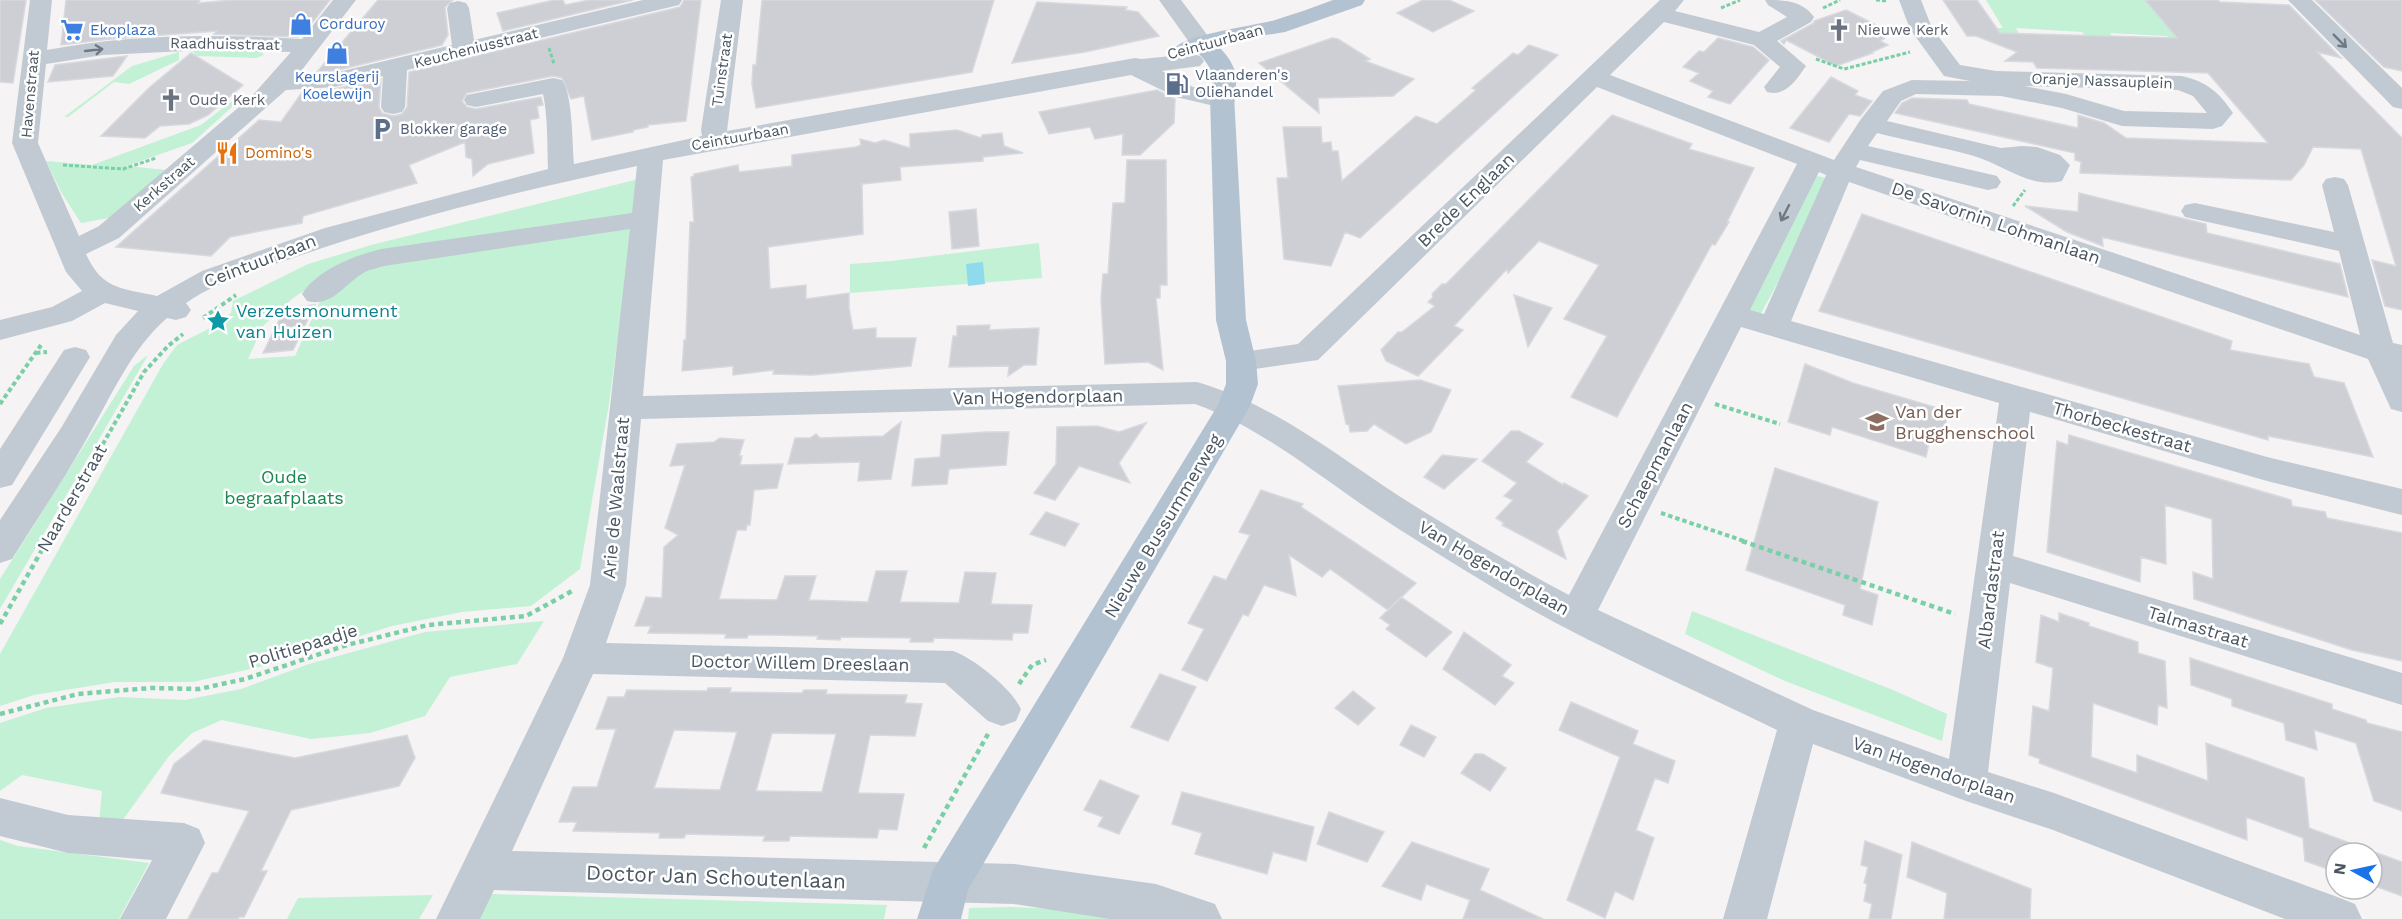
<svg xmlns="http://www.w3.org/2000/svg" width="2402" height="919" viewBox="0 0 2402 919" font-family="'Work Sans',sans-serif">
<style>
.green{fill:#c3f1d5}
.water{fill:#90daee}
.building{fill:#cdcfd5;stroke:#d7d9de;stroke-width:1.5;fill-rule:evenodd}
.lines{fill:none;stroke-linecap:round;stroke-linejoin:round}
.path-far2{stroke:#7ad0a6;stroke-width:3;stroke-dasharray:4 2;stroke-linecap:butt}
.path-far1{stroke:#7ad0a6;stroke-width:4;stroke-dasharray:4.5 3;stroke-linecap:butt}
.path{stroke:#7ad0a6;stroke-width:4.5;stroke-dasharray:5 4;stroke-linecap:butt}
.minor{fill:#c1cad2;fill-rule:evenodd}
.major{fill:#b3c2d1;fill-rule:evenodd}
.oneway{stroke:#6e7983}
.labels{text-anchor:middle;stroke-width:5;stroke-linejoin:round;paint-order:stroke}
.far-shop-label{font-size:15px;fill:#366cbe;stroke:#fff;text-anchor:start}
.far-worship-label{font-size:15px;fill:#5b616d;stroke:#fff;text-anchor:start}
.far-street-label{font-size:15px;fill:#4a5661;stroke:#fff}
.far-service-label{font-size:15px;fill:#4e5e75;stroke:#fff;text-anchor:start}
.far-food-label{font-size:15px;fill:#c56008;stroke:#fff;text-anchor:start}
.street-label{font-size:18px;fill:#4a5661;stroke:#fff}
.culture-label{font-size:18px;fill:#0d838f;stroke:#fff;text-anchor:start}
.education-label{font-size:18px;fill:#785e54;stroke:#fff;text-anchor:start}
.park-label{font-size:18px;fill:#17864f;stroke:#fff}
.near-street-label{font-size:21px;fill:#4a5661;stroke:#fff}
</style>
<rect width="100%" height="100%" fill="#f5f3f3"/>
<!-- green -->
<path class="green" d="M1986,0H2153L2185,33L2172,41L2167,36L2110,33L2115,40L2087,38L2082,32L2016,28L2021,38L1998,37L1993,28H2003Z
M190,49L260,50L264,55L256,58L197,56Z
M179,52V60L129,84L114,82L68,117H64L132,66Z
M236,98L241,99L192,143L126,166L167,170L114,217L81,223L61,192L46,161L92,165L201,125Z
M1815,176L1823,177L1826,182L1781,277L1760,315L1749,311Z
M639,179L635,216L345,262L292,299L263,326L248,359L295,356L322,297L360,268L633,226L609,404L580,569L531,606L462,612L392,626L268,665L193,682H115L34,695L0,706V654L163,364L177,345L214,326L231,313L233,301L308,264L371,245Z
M1039,243L1042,278L850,293V264L891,261Z
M148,355L0,609V579L134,366Z
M1692,611L1893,690L1947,714L1942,741L1785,681L1685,634Z
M544,621L517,664L450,677L425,716L370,733L311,739L222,720L192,733L169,756L122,821L99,823L102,791L22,775L0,791V723L46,708L119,697L185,700L241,689L309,664L425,632Z
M0,840L18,846L149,863L119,919H0Z
M491,894L887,905L884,919H471Z
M433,895L419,919H287L298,898Z
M1010,907L1057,909L1121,919H968L969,908Z"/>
<!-- water -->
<path class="water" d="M983,262L985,284L968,286L966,264Z"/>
<!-- building -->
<path class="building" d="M0,0H26L13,83L0,82Z
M66,0H200L198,3L233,0H330L309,27L298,37L214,34L217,31L110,39L61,45Z
M378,0H453L445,7L448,35L442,45L334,71L317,72Z
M554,0H563L565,5L589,0H633L503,31L497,13Z
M684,0H701L686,121L648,125V127L633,130V132L592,140L584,96L571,99L562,78L553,76L467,93L462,101L467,107L476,109L541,97L543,105L537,106L539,118L530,120L534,153L488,164L473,176L472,159L466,157L465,142L409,165L417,183L303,216L302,223L230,237L211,256L116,247L259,120L281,122L303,91L334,89L381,79L379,107L382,113L393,116L402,114L407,107L409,72L680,7Z
M762,0H994L972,72L756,108L752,84L753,65H756Z
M1423,0H1449L1474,11L1433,32L1397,13Z
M1943,0H1977L2000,33L2177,38L2145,0H2218L2220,2L2289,5L2341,58L2317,52L2402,138V310L2385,306L2372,260L2396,266L2361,149L2313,147L2304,165L2291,180L2080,173L2081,162L2075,160V153L1895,113L1902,103L1912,98L1967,100L1969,104L2078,128V115L2104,123L2126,138L2268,143L2208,73L2037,68L2033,62L2005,61L2017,52L1976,36H1967Z
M2315,0H2402V71L2384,67Z
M1037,2L1127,7L1125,10L1138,12L1159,36L1085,52L1012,63Z
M1846,10L1884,29L1875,33L1885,38L1880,41L1888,45L1872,52L1873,53L1836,66L1786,40L1784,44L1781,41L1814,23V21Z
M1332,38L1338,39L1370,59L1365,61L1414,79L1393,96L1318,98L1319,113L1259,63Z
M1718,38L1753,47L1769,60L1730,104L1708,97L1713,91L1690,81L1699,73L1683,67L1699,51L1704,52Z
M1529,45L1558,55L1360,238L1345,232L1331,266L1284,259L1277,178H1288L1283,127H1321L1322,143L1331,142L1332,151H1338L1342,181L1416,116L1437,124L1476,90L1472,88L1513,53L1518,55Z
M191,53L243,85L208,115L189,124L160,126L145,138L101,136L150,87Z
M127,56L113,76L48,82L55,65Z
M1831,77L1858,91L1855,95L1872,101L1860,116L1849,114L1829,142L1790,128Z
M1157,90L1175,99L1174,123L1140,155H1122L1123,134L1095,139L1090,127L1049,134L1039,112Z
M1612,115L1692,144L1689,149L1754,168L1727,222H1729L1715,245L1712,244L1617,417L1571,397L1607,336L1564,319L1599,265L1539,241L1508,273L1507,269L1454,326L1463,330L1418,376L1386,361L1381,350L1398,332H1402L1435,306L1428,302L1433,297L1432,294L1442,284H1446Z
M957,130L981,138L982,135L1002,133L1004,146L1023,153L983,157V161L900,167L901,180L862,184L863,234L768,247L770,289L806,285V299L849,293V308L853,330L876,328V338H916L911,366L812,375L773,374L774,370L733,375V366L682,371L684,340H686L690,222H694L691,177L694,176V174L738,165L739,172L792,166V155L856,147L861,145L860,139L875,143L884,140L910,148V134Z
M1127,160H1166L1167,285H1160V298H1156L1163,370L1148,362L1105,364L1101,299L1103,274H1108L1113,203H1125Z
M2079,193L2206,224L2207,233L2340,264L2348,297L2102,237L2103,246L2067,232L2025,206L2078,212Z
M976,209L979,246L952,249L949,212Z
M1862,214L2232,341L2230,350L2309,364L2314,377L2344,383L2373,457L2268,436V440L1819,311Z
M1514,295L1552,308L1528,347Z
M315,305L293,350L263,353L285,308Z
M990,325L989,330L1039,328L1036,365H1024L1008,376L1009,366L949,367L953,336H957V326Z
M1805,364L1853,383L1948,411L1943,437L1931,433L1926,457L1832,427L1830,435L1788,422Z
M1420,380L1451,390L1431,432L1406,444L1374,424L1367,431L1350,432L1349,425L1346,424L1338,386Z
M901,422L891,479L858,481L860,462L788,464L795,438H810L816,434L820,438L883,436Z
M1146,423L1119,463L1130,483L1079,466L1055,500L1034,493L1056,464L1057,427L1097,426L1119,432Z
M1511,431H1519L1543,444L1526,462L1563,485L1564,483L1588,496L1557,531L1566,559L1502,525L1504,523L1496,518L1513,500L1504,496L1517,483L1482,461Z
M987,432H1009L1006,465L949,469L947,484L912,486L915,459L940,457L942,435Z
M2069,435L2291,500L2292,506L2325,512L2327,518L2402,533V661L2352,650L2194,599L2193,572L2213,579L2212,519L2165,505L2166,564L2141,557L2140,582L2047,552L2057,441L2068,445Z
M720,438L744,440L739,456H742L740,465L783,464L777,488L754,490L750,525H747L746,530H737L719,599L777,600L785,576H816L809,600L868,602L876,571H907L900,602L959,603L965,572L996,573L991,604L1032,605L1028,633H1013L1012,640L934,638L933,642H910L911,638L841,637L840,640L817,639L818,636L769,635H748L747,638H725L726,634L648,633L651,626H635L646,597L662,598L664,547L678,535L665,528L685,465L670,466L677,444L714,442Z
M1442,455L1477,459L1444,489L1424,477Z
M1775,468L1878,502L1860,589L1878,595L1872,625L1843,615L1845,605L1746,570Z
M1261,490L1303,504L1301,507L1416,583L1388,610L1330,569L1322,577L1289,555L1296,596L1264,585L1248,616L1243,614L1207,681L1182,670L1204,629L1188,623L1214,576L1226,580L1250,535L1239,532Z
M1046,512L1079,524L1065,546L1030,534Z
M1401,597L1452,632L1426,657L1386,629L1390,625L1380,618Z
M2059,613L2089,623V626L2138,642V653L2165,661L2167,708L2158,705L2157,725L2093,703L2091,757L2137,773V755L2208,781L2206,743L2304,778L2309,828L2402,862V896L2372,885V853H2336V872L2305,861L2303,838L2246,817L2247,840L2039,763L2040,759L2029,755L2033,706L2049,711L2053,668L2036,662L2041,615L2059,622Z
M1464,632L1511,665L1502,676L1514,683L1495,705L1443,669Z
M2190,658L2332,704V709L2366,720L2367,723L2402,732V811L2374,801L2356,743L2314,730L2317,750L2286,740L2284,723L2232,706V699L2191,685Z
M1160,674L1196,687L1168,741L1131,727Z
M708,688H731L730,692L802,693L804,690H827L826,694L907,695L905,703L922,704L915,736L870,735L858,793L904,794L897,830L879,829L877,838L790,836L789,841H763L765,836L686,834L684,838H659L660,833L573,831L577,822H559L573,787H597L616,729H596L608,697H624L627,690L707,691ZM674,730L737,732L720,790L654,788ZM772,733L836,734L822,792L756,791Z
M1353,691L1375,708L1358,725L1335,708Z
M1571,702L1638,731L1633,744L1675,761L1668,783L1655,778L1636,830L1654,838L1633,900L1615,891L1605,918L1567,900L1620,757L1559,730Z
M1411,725L1436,737L1424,757L1400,745Z
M407,735L415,758L399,786L291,810L261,871H267L244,917H239L238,919H188L212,873H218L249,811L161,793L174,764L204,740L295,758Z
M1475,754H1483L1506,768L1490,791L1461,773Z
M1100,780L1139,796L1119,834L1098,826L1103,817L1084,810Z
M1182,792L1314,827L1306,861L1273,852L1267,874L1195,854L1202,833L1172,824Z
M1329,812L1384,832L1367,862L1317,844Z
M1865,841L1902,855L1891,919H1869L1872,904L1864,901L1867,884L1864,883L1868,867L1861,865Z
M1412,842L1489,869L1480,890L1543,919H1463L1470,900L1426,884L1421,900L1382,886Z
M1912,842L2031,889L2030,919H1944L1947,893L1907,877Z"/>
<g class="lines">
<!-- path-far2 -->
<path class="path-far2" d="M1876,0L1887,1
M1721,8L1740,0
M1823,8L1840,0
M549,48L554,64
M1816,59L1844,69L1910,52
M63,165L123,169L156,158
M2013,206L2025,190"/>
<!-- path-far1 -->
<path class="path-far1" d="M203,318L236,295
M36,353L47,352
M0,404L41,345
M1715,404L1780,424
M1661,513L1747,542
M47,542L144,372L168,346L183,334"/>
<!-- path -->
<path class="path" d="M1742,541L1955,614
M0,624L47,541
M1019,684L1032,665L1046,660
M0,714L78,694L151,688L199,689L245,679L347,645L428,625L526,616L574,590
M924,848L988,734"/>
<!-- minor -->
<path class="minor" d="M30,0H52L47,50C131,34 217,34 302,39L333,0H356L298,75L334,73L452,45L447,8L450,3L458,1L466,3L469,8L474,40L643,0H682L679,5L407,70L405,107L402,112L393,114L384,112L381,107L383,76L334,87L286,90L119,238L86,254C102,290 122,288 157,296L202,271L325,228L548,169C547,145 548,116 543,94L476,107L467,105L464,100L467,95L553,78L562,80C573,96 572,142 574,164L702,136L701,130L721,0H743L727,131L1135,58L1141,59L1192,54L1200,56L1204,61L1200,66L1162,71L1193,87L1232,96L1235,101L1232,106L1223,108L1176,97L1131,75L663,160L643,396L1197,382C1273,404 1333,453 1399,496C1454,531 1511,564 1569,595L1797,164L1597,87L1318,360L1241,371L1230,368L1226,361L1230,354L1298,344L1660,0H1684L1675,11L1759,32L1787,17L1768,5L1765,0C1784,0 1802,0 1814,17L1811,22L1777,41L1806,66C1796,80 1786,97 1767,92L1764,87L1780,67L1754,45L1664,22L1610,75L1834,160L1861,119L1883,91L1912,80L1970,81L1944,76L1910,29L1899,0H1921L1932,28L1960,65L1996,71L2182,76C2207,82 2219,92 2233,113L2222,126L2213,129L2122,126L2062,108L2001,96L1916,94L1901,101L1887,121L2001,148L2022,146L2037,147L2060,155L2070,165L2062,181C2030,189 2004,165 1974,156C1942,147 1909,141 1877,133L1868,146L1997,176L2001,182L1997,188L1988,190L1860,160L1856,167L2360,335L2339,251L2185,217L2181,211L2185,205L2195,203L2334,232L2322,185L2326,179L2335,177L2344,179L2348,185L2393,343L2402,345V412L2391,409L2368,359L1849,182L1791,321L2267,457L2402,489V515L2267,481L2030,412L2013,556L2402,673V705L2010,583L1988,772L2054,793L2340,898L2355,904L2362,919H2285L2053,830L1966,801L1813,744L1767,919H1723L1777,730C1681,683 1581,641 1489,585C1445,558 1400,531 1358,502C1306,466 1255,425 1195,404L641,419L626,585L606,643L953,651C975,659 1011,688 1021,709L1016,721L1002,726L988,721L945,683L593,674L512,851L1014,864L1156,884L1215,904L1222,919H1110L1014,904L494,890L480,919H436L563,658L590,585L630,229L384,266C378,268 371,269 365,272C345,283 332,308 307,301L302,294C318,269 354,256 381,249L632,213L637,166C519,191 401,220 287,260C253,272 216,282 186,303L191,310L186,317L176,320L167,318C130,350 110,399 86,440C63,481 37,519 12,559L0,563V520L61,428L116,335L138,311L105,303L72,321L0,340V320L52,307L82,291L66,272L12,143ZM206,50L291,52L252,96L99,226L79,236L38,143L46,64L103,55ZM2024,86L2178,90L2193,96L2207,113L2124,111L2066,94ZM1819,172L1826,175L1764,314L1750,310ZM1741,327L1999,403L1949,759L1813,710L1598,610Z
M1159,0H1181L1214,44L1210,49L1202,51L1194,49Z
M2288,0H2312L2402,88V109L2393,107Z
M75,347L86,350L90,357L12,485L0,488V449L64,350Z
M0,798L68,815L184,823L199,829L205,843L166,919H120L152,860L68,853L0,836Z"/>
<!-- major -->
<path class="major" d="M1333,0H1365L1362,5L1285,32L1248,38L1219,47C1233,61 1240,75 1234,95L1246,320L1256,361L1258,384L1250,406L968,890L961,919H917L933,870L1218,405L1226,384V361L1216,320L1210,95C1216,77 1211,66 1198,53L1186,56L1178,54L1174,49C1185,34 1255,26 1275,20C1295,14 1314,7 1333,0Z"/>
</g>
<!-- one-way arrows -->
<defs><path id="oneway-shaft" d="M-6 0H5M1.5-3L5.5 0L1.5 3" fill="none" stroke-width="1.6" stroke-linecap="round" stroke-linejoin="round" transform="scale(1.5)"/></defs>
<g class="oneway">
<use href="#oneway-shaft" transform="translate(2340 41) rotate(45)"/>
<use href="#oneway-shaft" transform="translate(94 50) rotate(-6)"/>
<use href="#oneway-shaft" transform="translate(1785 213) rotate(117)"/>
</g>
<!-- icons -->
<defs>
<g id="shop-bare" transform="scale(1.8)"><path d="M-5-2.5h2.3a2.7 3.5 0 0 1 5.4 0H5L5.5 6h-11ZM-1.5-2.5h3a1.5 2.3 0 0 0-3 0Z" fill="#3f7fe0" stroke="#fff" stroke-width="2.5" paint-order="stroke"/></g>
<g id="supermarket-bare" transform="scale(1.8)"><path d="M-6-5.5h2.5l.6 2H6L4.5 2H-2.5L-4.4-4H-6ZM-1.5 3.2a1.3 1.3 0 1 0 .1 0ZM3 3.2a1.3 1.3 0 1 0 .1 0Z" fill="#3f7fe0" stroke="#fff" stroke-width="2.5" paint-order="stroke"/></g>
<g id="church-bare" transform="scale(1.8)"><path d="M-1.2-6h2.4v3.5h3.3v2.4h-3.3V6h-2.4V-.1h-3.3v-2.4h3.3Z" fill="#6b7280" stroke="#fff" stroke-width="2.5" paint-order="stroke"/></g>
<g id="fuel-bare" transform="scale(1.8)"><path d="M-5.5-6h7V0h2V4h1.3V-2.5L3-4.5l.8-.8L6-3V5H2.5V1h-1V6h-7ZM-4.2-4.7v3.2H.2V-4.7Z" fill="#5c6f8a" stroke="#fff" stroke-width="2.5" paint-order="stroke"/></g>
<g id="parking-bare" transform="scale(1.8)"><path d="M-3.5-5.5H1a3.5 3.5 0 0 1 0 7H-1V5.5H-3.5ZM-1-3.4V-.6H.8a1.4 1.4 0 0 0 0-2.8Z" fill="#5c6f8a" stroke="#fff" stroke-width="2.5" paint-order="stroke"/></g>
<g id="restaurant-bare" transform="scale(1.8)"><path d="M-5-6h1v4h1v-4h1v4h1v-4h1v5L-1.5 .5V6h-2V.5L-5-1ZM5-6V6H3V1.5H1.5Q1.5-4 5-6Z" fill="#e8710a" stroke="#fff" stroke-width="2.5" paint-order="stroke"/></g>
<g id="sight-bare" transform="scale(1.8)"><path d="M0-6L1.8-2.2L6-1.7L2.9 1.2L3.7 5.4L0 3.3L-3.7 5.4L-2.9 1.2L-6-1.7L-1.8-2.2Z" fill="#0f9aa8" stroke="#fff" stroke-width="2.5" paint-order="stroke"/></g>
<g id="school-bare" transform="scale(1.8)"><path d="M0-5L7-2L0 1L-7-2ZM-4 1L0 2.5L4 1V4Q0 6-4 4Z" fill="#8d6e63" stroke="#fff" stroke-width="2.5" paint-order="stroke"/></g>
</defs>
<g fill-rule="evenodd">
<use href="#shop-bare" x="301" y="24"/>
<use href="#supermarket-bare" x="72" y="30"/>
<use href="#church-bare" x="1839" y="30"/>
<use href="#shop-bare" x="337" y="53"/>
<use href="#fuel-bare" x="1177" y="84"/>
<use href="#church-bare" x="171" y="100"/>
<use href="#parking-bare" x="382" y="129"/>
<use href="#restaurant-bare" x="227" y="153"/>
<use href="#sight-bare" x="218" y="321"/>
<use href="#school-bare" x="1877" y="422"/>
</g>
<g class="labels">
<!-- far-shop labels -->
<g class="far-shop-label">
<text x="319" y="29">Corduroy</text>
<text x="90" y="35">Ekoplaza</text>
<text x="337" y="82" text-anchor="middle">Keurslagerij<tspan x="337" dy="17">Koelewijn</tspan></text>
</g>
<!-- far-worship labels -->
<g class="far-worship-label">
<text x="1857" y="35">Nieuwe Kerk</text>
<text x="189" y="105">Oude Kerk</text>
</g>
<!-- far-street labels -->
<g class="far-street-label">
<text transform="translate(1215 42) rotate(-15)" y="5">Ceintuurbaan</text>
<text transform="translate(225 44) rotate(1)" y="5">Raadhuisstraat</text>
<text transform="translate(476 48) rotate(-14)" y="5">Keucheniusstraat</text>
<text transform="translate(722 70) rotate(-82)" y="5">Tuinstraat</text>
<text transform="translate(2102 81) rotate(2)" y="5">Oranje Nassauplein</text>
<text transform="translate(30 94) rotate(-85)" y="5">Havenstraat</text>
<text transform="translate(740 137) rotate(-10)" y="5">Ceintuurbaan</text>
<text transform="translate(164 184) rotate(-41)" y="5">Kerkstraat</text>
</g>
<!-- far-service labels -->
<g class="far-service-label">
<text x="1195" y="80">Vlaanderen's<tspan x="1195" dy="17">Oliehandel</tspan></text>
<text x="400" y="134">Blokker garage</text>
</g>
<!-- far-food labels -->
<g class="far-food-label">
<text x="245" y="158">Domino's</text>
</g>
<!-- street labels -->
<g class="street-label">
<text transform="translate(1466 200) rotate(-44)" y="6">Brede Englaan</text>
<text transform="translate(1996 223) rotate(19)" y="6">De Savornin Lohmanlaan</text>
<text transform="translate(260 261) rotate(-21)" y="6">Ceintuurbaan</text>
<text transform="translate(1038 397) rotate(-1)" y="6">Van Hogendorplaan</text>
<text transform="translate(2122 427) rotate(16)" y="6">Thorbeckestraat</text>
<text transform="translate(1655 465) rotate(-62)" y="6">Schaepmanlaan</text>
<text transform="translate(72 498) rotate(-60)" y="6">Naarderstraat</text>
<text transform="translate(616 498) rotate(-85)" y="6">Arie de Waalstraat</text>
<text transform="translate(1163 526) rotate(-59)" y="6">Nieuwe Bussummerweg</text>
<text transform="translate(1494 568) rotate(30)" y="6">Van Hogendorplaan</text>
<text transform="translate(1991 590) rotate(-83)" y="6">Albardastraat</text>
<text transform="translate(2198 627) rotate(17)" y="6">Talmastraat</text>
<text transform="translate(303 646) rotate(-17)" y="6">Politiepaadje</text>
<text transform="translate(800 663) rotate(1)" y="6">Doctor Willem Dreeslaan</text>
<text transform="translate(1934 770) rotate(19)" y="6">Van Hogendorplaan</text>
</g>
<!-- culture labels -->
<g class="culture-label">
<text x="236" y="317">Verzetsmonument<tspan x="236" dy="21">van Huizen</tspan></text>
</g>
<!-- education labels -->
<g class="education-label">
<text x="1895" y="418">Van der<tspan x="1895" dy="21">Brugghenschool</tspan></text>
</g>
<!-- park labels -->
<g class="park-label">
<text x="284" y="483">Oude<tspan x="284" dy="21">begraafplaats</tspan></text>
</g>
<!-- near-street labels -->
<g class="near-street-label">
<text transform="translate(716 877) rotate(2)" y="7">Doctor Jan Schoutenlaan</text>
</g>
</g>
<!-- north arrow -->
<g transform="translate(2354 871) rotate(278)"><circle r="28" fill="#ffffff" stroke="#b7bbc0" stroke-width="1.5"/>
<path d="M0-4.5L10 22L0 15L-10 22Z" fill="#1a73e8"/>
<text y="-9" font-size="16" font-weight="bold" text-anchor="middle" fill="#4a5661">N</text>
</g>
</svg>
